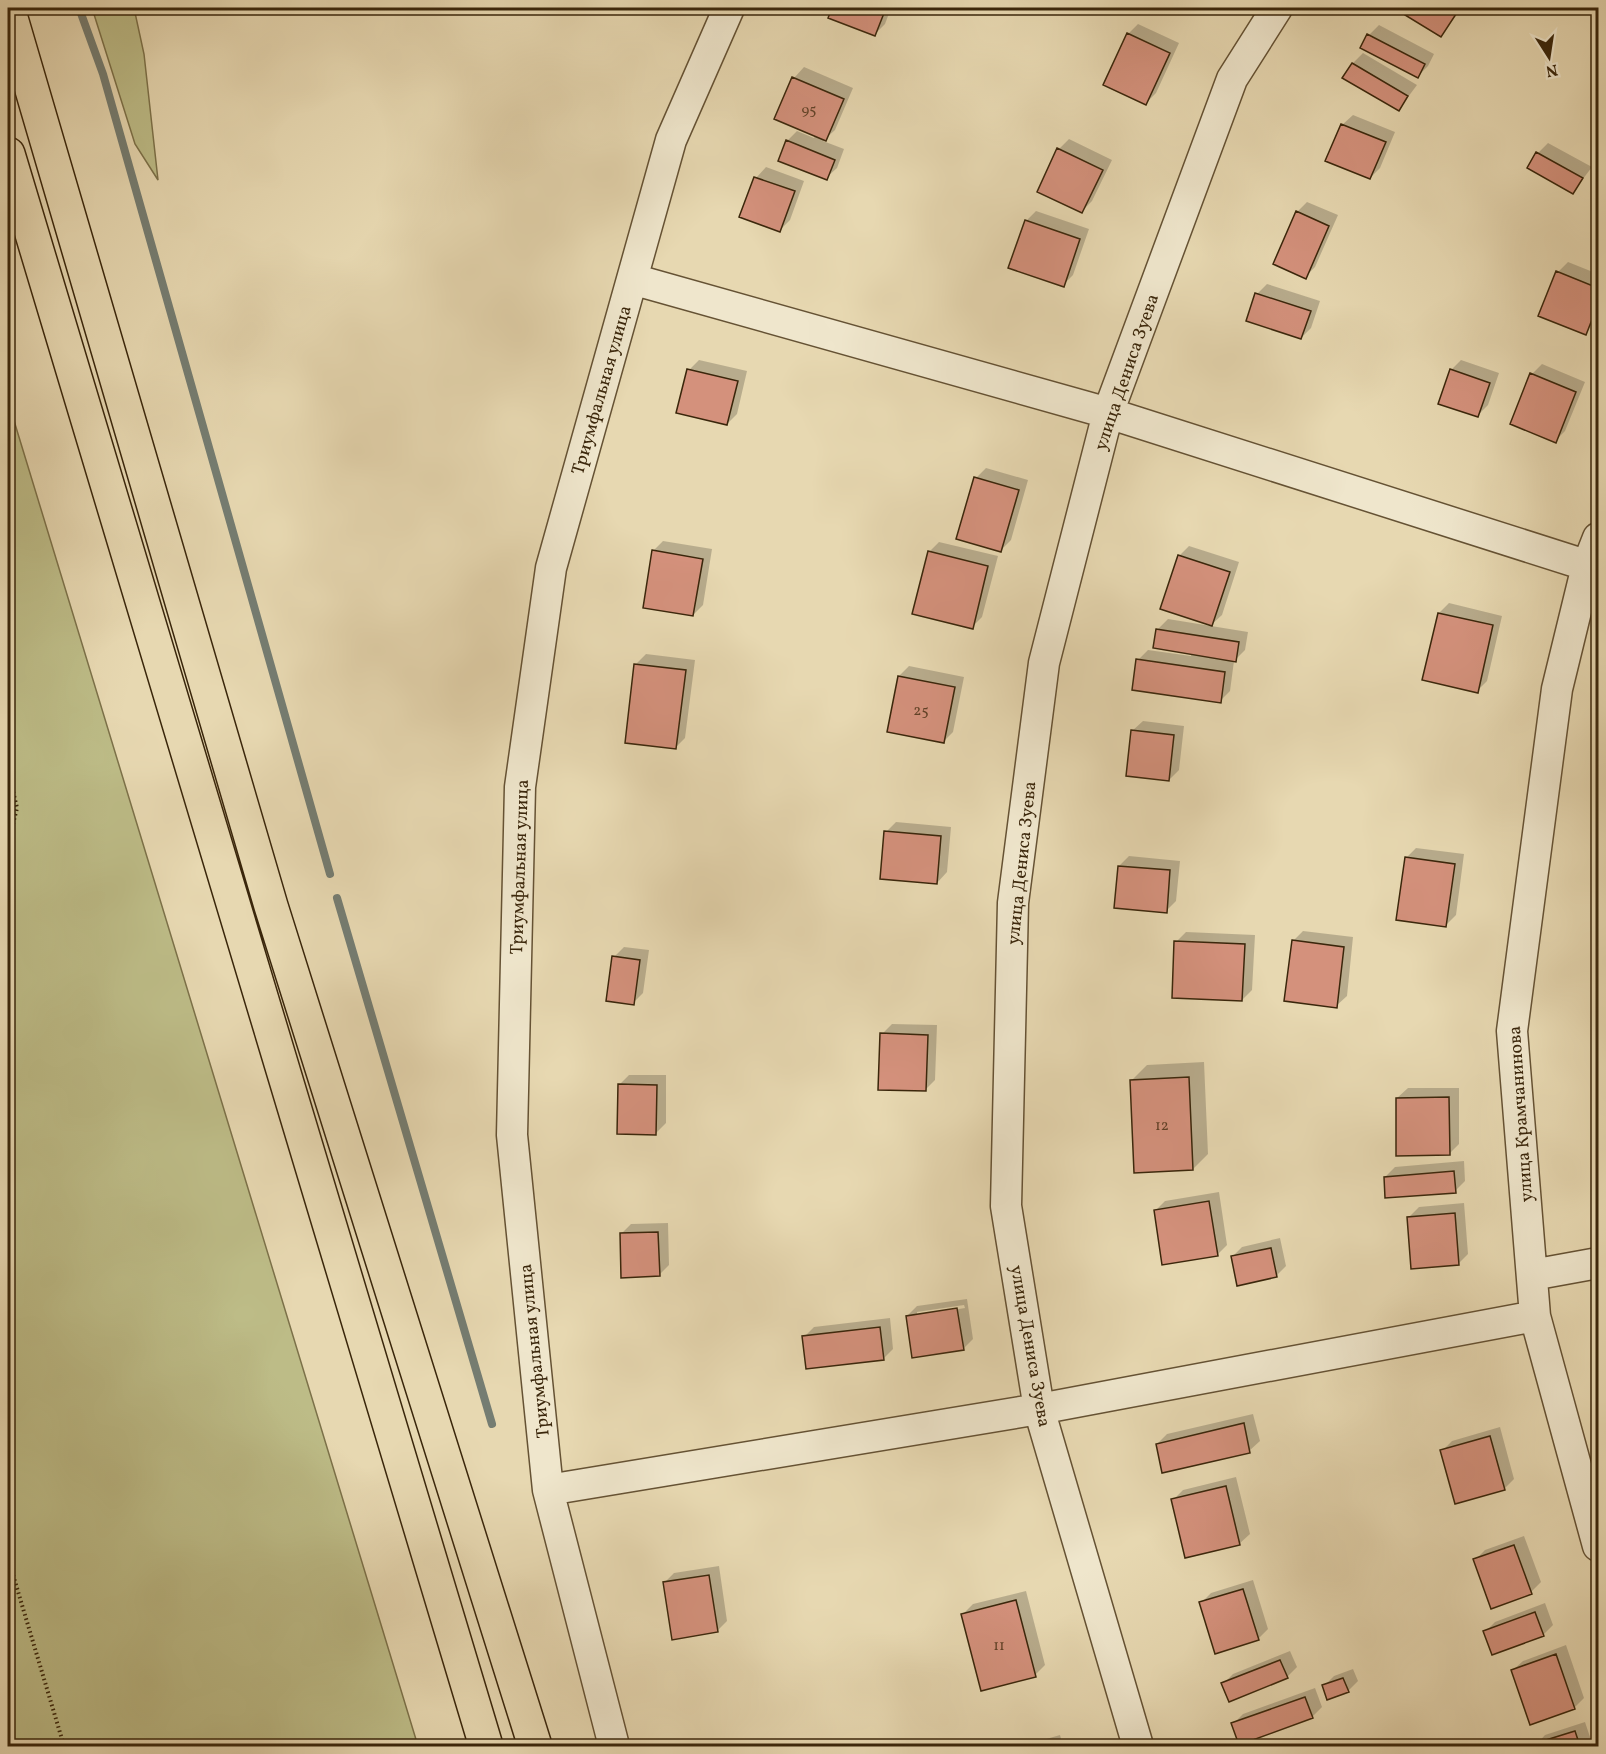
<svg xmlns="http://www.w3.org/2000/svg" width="1606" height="1754" viewBox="0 0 1606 1754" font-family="Vollkorn,serif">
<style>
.green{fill:#bdbc87;stroke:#7c7149;stroke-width:1.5}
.shadow{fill:#0003;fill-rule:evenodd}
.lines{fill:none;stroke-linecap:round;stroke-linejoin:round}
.stream{stroke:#757d72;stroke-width:8}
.building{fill:#d4917c;stroke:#3a260b;stroke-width:1.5}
.street-casing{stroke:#655234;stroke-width:33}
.primary-casing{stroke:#3a260b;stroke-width:36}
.path{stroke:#3a260b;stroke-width:4;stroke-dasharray:1.5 3;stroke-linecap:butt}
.street{stroke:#efe6cc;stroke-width:30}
.primary{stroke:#e7d8b1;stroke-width:33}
.labels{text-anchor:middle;stroke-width:4.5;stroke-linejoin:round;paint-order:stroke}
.number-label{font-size:15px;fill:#604127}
.street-label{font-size:18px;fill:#3a260b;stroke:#efe6cc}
</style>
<rect width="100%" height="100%" fill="#e7d8b1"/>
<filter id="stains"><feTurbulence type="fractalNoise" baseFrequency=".00333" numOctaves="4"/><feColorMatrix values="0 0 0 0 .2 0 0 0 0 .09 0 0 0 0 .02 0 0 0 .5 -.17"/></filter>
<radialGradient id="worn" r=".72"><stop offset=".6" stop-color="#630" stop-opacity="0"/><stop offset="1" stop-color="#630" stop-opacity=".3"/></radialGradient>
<!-- green -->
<path class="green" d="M92,8H134L144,54L158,180L135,144Z
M8,401L418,1746H8Z"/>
<!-- shadow -->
<path class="shadow" d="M833,8H891L885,24L875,34L830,17Z
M1412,8H1462L1441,35L1408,14Z
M1138,24L1179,43L1156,93L1146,103L1128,34Z
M1379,25L1434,54L1428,66L1418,76L1369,35Z
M1363,53L1417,85L1399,109L1353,63Z
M804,67L853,88L835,130L823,141L844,149L837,168L826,178L787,141L797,131L814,138L815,135L776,119L794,78Z
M1353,115L1395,132L1380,168L1370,178L1327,160L1342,125Z
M1069,139L1112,160L1092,201L1082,211L1059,149Z
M1548,143L1592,167L1573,192L1529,168L1538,153Z
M766,167L804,181L790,220L780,230L741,216L756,178Z
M1307,202L1338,215L1315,267L1305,277L1297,212Z
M1036,211L1089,229L1073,275L1063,285L1026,221Z
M1568,262L1598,274V316L1585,333L1558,272Z
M1267,284L1320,301L1311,328L1301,338L1257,294Z
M699,360L747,371L737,414L727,424L689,370Z
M1461,360L1499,373L1488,405L1478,415L1451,370Z
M1542,364L1585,382L1565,431L1555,441L1532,374Z
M986,468L1028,480L1011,540L1001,550L976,478Z
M663,541L712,549L703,605L693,615L653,551Z
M939,542L998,556L982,617L972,627L929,552Z
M1189,546L1239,562L1222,615L1211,625L1179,556Z
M1449,603L1502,616L1487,681L1477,691L1439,613Z
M1168,619L1248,632L1245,650L1234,661L1230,691L1220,701L1138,660L1148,650L1191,656V653L1158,629Z
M646,654L695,660L685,738L675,748L636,664Z
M909,666L964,677L953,732L943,742L899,676Z
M1143,721L1184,726L1179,770L1169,780L1132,731Z
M896,822L951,827L947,872L937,883L886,832Z
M1416,848L1464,854L1456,915L1446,925L1406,858Z
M1129,856L1180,861L1176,901L1166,911L1119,866Z
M1303,931L1353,937L1347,996L1336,1006L1293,941Z
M1186,932L1255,935L1252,990L1242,1000L1176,942Z
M624,947L649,950L643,993L633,1003L614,957Z
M892,1024L937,1025L935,1080L925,1090L882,1034Z
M1204,1062L1208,1154L1193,1169L1131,1081L1147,1065Z
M629,1075H666V1123L656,1133L619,1085Z
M1408,1088H1459V1144L1449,1154L1397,1098Z
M1464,1161L1465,1181L1455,1191L1385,1177L1395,1167Z
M1219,1192L1227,1245L1217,1255L1155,1211L1165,1201Z
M1464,1203L1468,1254L1458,1264L1409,1217L1419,1207Z
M668,1223L669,1265L659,1275L621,1234L631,1224Z
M1280,1238L1286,1266L1276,1276L1232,1257L1242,1247Z
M967,1299L973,1339L963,1349L907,1316L917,1306ZM964,1305L965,1308L917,1316V1312Z
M890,1318L893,1349L883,1359L804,1337L814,1327Z
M1253,1414L1260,1441L1249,1451L1157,1444L1167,1434Z
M1500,1427L1514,1479L1504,1489L1442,1451L1452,1441Z
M1236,1477L1250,1534L1239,1544L1173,1500L1183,1490Z
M1524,1536L1541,1582L1531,1592L1475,1560L1485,1550Z
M719,1566L727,1621L717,1631L664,1583L674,1573Z
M1253,1580L1268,1629L1258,1639L1201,1603L1211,1593Z
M1026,1591L1045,1665L1035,1675L963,1614L973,1604Z
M1545,1603L1553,1625L1543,1635L1485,1632L1495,1622Z
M1566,1645L1584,1698L1574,1708L1512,1671L1523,1661Z
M1290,1651L1297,1667L1287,1677L1223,1684L1233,1674Z
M1353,1669L1358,1681L1348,1691L1324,1686L1334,1676Z
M1315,1688L1322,1707L1312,1717L1233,1724L1243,1714Z
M1585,1722L1593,1746H1535L1545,1735Z
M1060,1735L1063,1746H1026L1029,1744Z"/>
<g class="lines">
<!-- stream -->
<path class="stream" d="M79,8L103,74L330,874
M337,898L492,1424"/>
</g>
<!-- building -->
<path class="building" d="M832,8H886L875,36L828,18Z
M1410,8H1460L1441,37L1405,15Z
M1127,33L1170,53L1146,105L1103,85Z
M1367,34L1425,64L1418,78L1360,48Z
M1352,63L1408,96L1399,111L1342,78Z
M792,77L844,99L826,141L774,119Z
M1341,124L1386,142L1370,179L1325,161Z
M786,140L835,160L827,180L778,161Z
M1057,148L1103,170L1082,213L1037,192Z
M1536,152L1583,178L1573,194L1527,168Z
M754,177L795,191L780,232L739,217Z
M1296,211L1329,226L1306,279L1273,264Z
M1025,220L1080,239L1064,287L1008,268Z
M1556,271L1598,288V304L1586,335L1538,316Z
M1255,293L1311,311L1301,339L1246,321Z
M687,369L738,381L727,425L676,413Z
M1450,369L1490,383L1478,417L1438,404Z
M1530,373L1576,392L1556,443L1510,424Z
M974,477L1019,490L1001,552L956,539Z
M652,550L703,559L693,616L643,608Z
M928,551L988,566L973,629L912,614Z
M1178,555L1230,572L1212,626L1160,609Z
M1438,613L1493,625L1478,693L1422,680Z
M1156,629L1239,642L1236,662L1153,648Z
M1136,659L1225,672L1221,703L1132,690Z
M634,664L686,670L676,749L625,743Z
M898,676L955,687L944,743L887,732Z
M1131,730L1174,735L1169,781L1126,776Z
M884,831L941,836L937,884L880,879Z
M1405,857L1455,864L1446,927L1396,920Z
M1118,866L1170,870L1167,913L1114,908Z
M1292,940L1344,947L1337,1008L1284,1001Z
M1174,941L1245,944L1242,1001L1172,998Z
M612,956L640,960L634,1005L606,1001Z
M880,1033L928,1035L926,1091L878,1090Z
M1189,1077L1193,1170L1134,1173L1130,1080Z
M618,1084L657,1085L656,1135L617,1134Z
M1449,1097L1450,1155L1396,1156V1098Z
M1454,1171L1456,1193L1385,1198L1384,1177Z
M1209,1201L1218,1256L1162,1265L1154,1210Z
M1455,1213L1459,1265L1411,1269L1407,1217Z
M658,1232L660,1276L621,1278L620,1233Z
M1271,1248L1277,1277L1237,1286L1231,1256Z
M957,1308L964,1350L912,1358L906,1316Z
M880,1327L884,1360L806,1369L802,1336Z
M1244,1423L1250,1453L1162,1473L1156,1444Z
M1490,1436L1505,1490L1455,1504L1440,1450Z
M1226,1486L1240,1545L1185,1558L1171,1499Z
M1514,1545L1532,1594L1491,1609L1473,1559Z
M709,1575L718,1632L672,1640L663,1582Z
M1243,1589L1259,1640L1215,1654L1199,1602Z
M1016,1600L1036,1677L981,1691L961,1614Z
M1535,1612L1544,1636L1492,1655L1483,1631Z
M1556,1654L1575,1709L1530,1725L1511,1670Z
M1280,1660L1288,1678L1229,1702L1221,1683Z
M1343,1678L1349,1692L1327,1700L1322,1685Z
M1305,1697L1313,1718L1239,1745L1231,1723Z
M1575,1731L1580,1746H1534L1533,1744Z"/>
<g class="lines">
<!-- street casing -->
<g class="street-casing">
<path id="street" d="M632,279L1108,413L1598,569
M1598,538L1587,566L1557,689L1512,1031L1535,1316L1598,1546
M1532,1275L1598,1263
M548,1490L1039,1409L1535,1316
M614,1746L548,1490L512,1135L520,787L551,568L671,140L729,8
M1138,1746L1039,1409L1006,1206L1013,903L1044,663L1108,413L1232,79L1277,8"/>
</g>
<!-- primary casing -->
<g class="primary-casing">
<path id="primary" d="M8,8L271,906L535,1746
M8,154L486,1746"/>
</g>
<!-- path -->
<path class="path" d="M8,770L17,808L8,844
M8,1558L64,1746"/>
<!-- street -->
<use href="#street" class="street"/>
<!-- primary -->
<use href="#primary" class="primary"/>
</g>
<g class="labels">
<!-- number labels -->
<g class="number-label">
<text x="809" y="114">95</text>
<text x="921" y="715">25</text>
<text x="1162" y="1130">12</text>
<text x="999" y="1650">11</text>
</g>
<!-- street labels -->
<g class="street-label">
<text transform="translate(1126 372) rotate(-71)" y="6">улица Дениса Зуева</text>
<text transform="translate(601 390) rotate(-74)" y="6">Триумфальная улица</text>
<text transform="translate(1021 863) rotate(-84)" y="6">улица Дениса Зуева</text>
<text transform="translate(519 867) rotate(-88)" y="6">Триумфальная улица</text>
<text transform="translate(1520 1114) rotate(-94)" y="6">улица Крамчанинова</text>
<text transform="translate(1031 1346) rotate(80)" y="6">улица Дениса Зуева</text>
<text transform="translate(534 1351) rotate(-96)" y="6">Триумфальная улица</text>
</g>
</g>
<!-- margin -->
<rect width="1606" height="1754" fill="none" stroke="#e7d8b1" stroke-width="30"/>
<rect x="9" y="9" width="1588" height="1736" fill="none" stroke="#3a260b" stroke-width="3"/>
<rect x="15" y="15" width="1576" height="1724" fill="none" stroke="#3a260b" stroke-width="1.5"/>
<!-- north arrow -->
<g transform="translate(1549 57) rotate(168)" stroke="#efe6cc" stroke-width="4.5" paint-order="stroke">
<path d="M0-4.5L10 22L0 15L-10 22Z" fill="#3a260b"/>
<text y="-9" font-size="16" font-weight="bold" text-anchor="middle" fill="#3a260b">N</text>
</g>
<rect width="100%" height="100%" filter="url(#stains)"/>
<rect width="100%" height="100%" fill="url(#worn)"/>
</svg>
